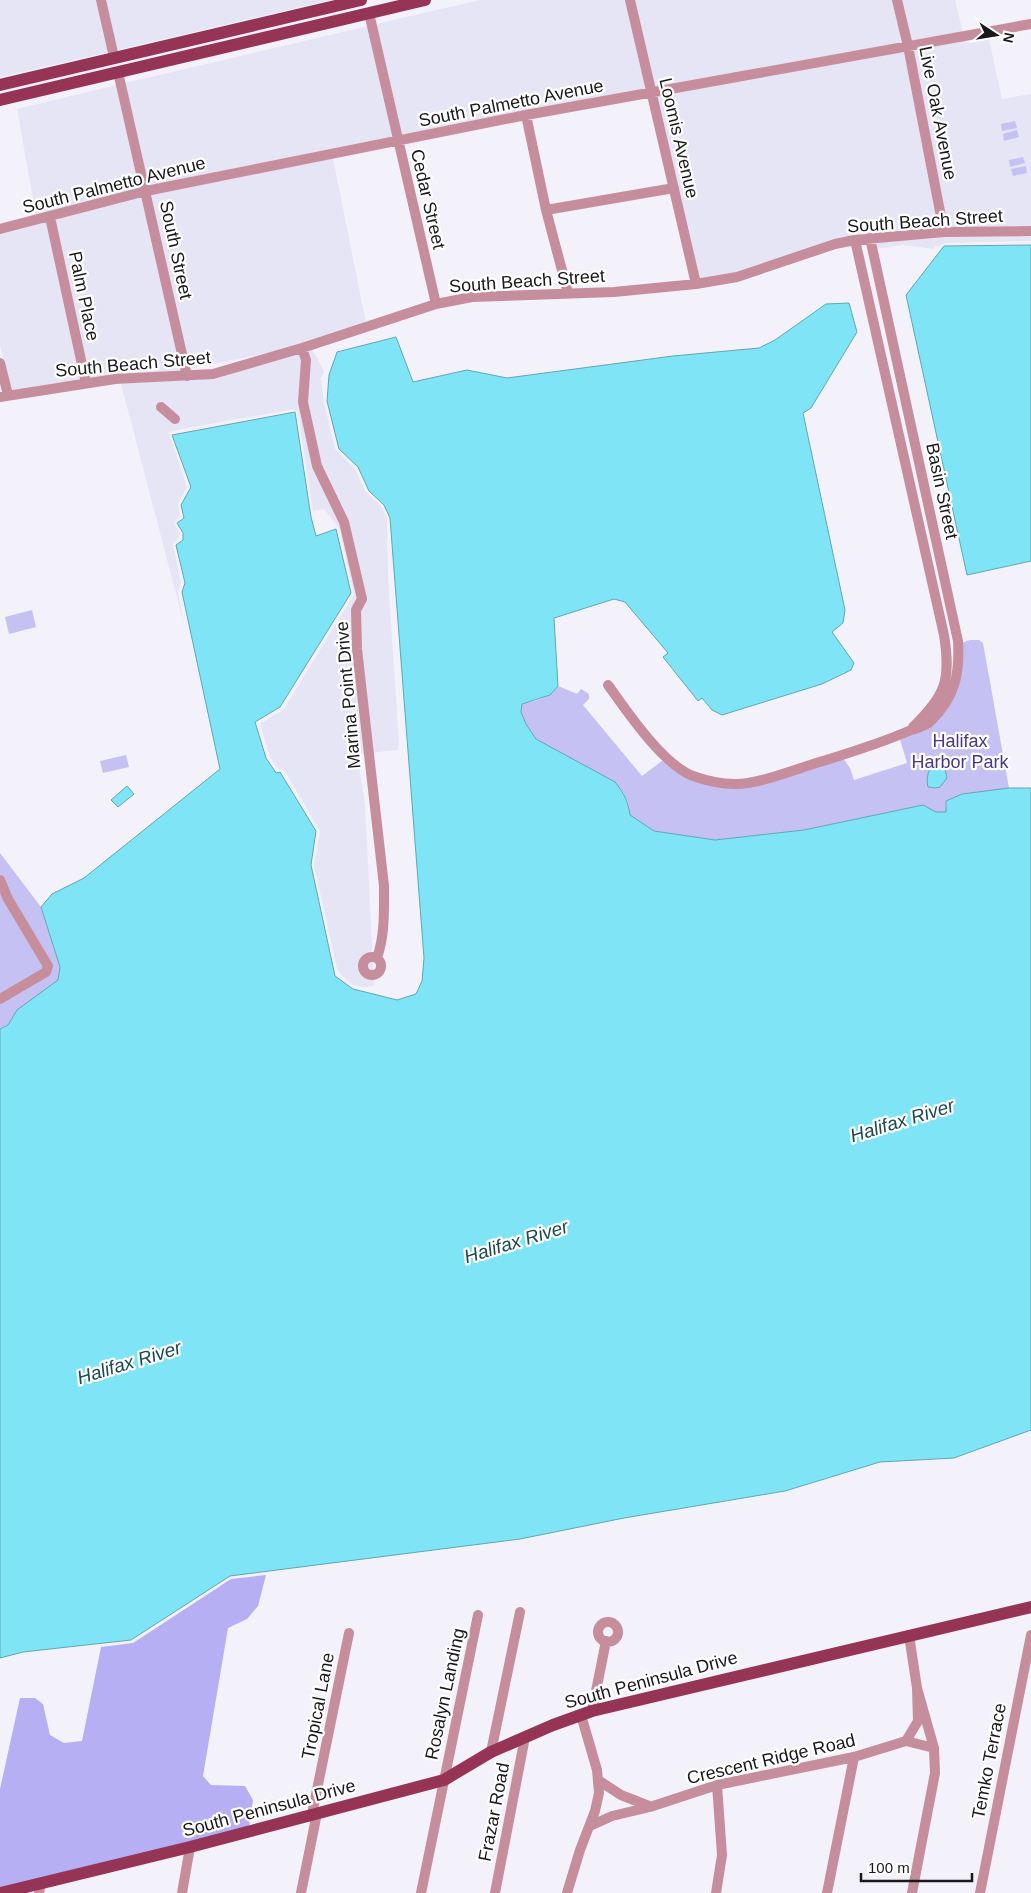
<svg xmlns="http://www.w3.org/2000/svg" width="1031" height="1893" viewBox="0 0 1031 1893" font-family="Helvetica,sans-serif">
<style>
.built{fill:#e6e5f5;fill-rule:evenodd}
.green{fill:#c5c1f2}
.forest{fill:#b6aff4}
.water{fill:#7fe4f5;stroke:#60a7b4}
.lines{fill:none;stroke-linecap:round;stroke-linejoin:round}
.minor{stroke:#c68e9c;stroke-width:10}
.major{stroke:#963456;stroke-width:12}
.labels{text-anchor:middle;stroke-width:4.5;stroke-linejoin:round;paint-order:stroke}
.street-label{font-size:18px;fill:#19191c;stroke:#fff}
.park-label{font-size:18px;fill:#483887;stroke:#fff}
.water-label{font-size:19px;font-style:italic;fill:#1b4950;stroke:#fff}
</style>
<rect width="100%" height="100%" fill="#f3f2fb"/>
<!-- built -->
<path class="built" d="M0,0H97L109,52L0,77Z
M106,0H330L117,50Z
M480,0H626L646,90L402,136L376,24Z
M635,0H892L903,43L655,88Z
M901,0H955L963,32L911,42Z
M368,26L394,138L149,186L125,83Z
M989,39L1002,99L1031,94V227L948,228L913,49L964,40L966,43Z
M905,51L939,229L873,234L735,273L699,280L656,96Z
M116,85L141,188L36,216L17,109Z
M333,158L366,323L290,348L190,369L151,194Z
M143,196L181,371L90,379L55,219Z
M47,221L81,380L11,391L0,345V233Z
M1031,235V241L944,243L941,246H935L934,249L903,245L876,249L875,241L945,236Z
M312,349L324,371L321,379L324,402L335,449L355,469L366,492L381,506L387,519L388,577L399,743L398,750L357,754L365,804L374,986L365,987L353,985L342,976L337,969L314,865L320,831L284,770L278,769L270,757L260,724L284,709L354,594L339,528L324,509L313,511L298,412L294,409L172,431L169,433L187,487L178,504L180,516L174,523L180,534L179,538L173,544L181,583L178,593L185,628L121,384L214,378L299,353L302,360L299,402L339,523L360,611L366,601L321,465L308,402L307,350ZM161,401L181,418L176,424L155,407Z"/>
<!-- green -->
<path class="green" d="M1015,121L1017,128L1002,131L1001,124Z
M1017,130L1019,137L1004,141L1003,134Z
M1023,157L1025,163L1010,167L1009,160Z
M1026,166L1027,173L1013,176L1011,169Z
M32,610L36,627L9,634L5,617Z
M970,640H979L983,643L1009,788L962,794L947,812H936L923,805L804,830L715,840L654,831L630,815L628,803L623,792L536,739L526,724L521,712L522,704C538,700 547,699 558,686L577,694L581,689L589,694V699L583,705L642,776L667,757L674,765L729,784L841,755L850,768L854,780L907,763L899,736L954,689L958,644Z
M126,755L129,767L103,773L100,761Z
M0,853L41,907L60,967L58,980L17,1010L8,1025L0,1029Z"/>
<!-- forest -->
<path class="forest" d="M266,1575L258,1606L247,1619L228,1628L203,1776L211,1785L245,1786L253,1800L249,1827L0,1889V1789L20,1698H35L43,1704L50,1735L64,1743L82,1741L101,1647L133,1643L231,1579Z"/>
<!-- water -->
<path class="water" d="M1031,245V561L967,575L906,295L944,246Z
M849,303L857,332L811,408L803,413L845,610L843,623L832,632L854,663L851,670L822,684L722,715L712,710L702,698L698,701L663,657L668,653L625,602L614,599L554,618L558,686L550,695L522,704L521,712L526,724L536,739L615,782C624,793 628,801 630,815L654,831L715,840L804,830L923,805L936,812H946V801L962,794L1009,788H1031V1430L954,1458L880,1462L785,1491L624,1518L520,1539L230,1576L131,1640L23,1652L0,1658V1029L8,1025L17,1010L58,980L60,967L41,907L52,894L84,878L220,769L182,592L185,583L176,545L183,540V533L177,523L184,518L181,505L191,487L172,435L295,412L311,517L316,536L336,529L351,593L280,707L255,722L266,758L276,773L280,772L316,831L311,865L335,976L353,989L397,1000L416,994L422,981L424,958L390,518L384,505L369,491L358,467L339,449L327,401L329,375L337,352L396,337L413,382L467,370L507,378L673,356L759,348L775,340L826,304Z
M939,764L945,768L947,778L940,787L935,788L928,787C926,779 928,771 932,765Z
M127,786L134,794L118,807L111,800Z"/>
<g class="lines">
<!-- minor -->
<path class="minor" d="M101,0L114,57
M630,0L696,284
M897,0L908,46L944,232
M369,13L436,304
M118,72L187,376
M526,115L546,210L568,293
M546,210L674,188
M50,217L86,383
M0,229L146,191L526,115L1031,24
M855,240L944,635C951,680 946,695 913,727
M302,348L306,360L303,402L317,466L344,522L362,599L356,610L357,649L384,886C384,911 385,935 377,958
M0,363L8,395
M0,397L115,379L213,374L302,348L436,304L472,297L614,292L696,284L737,277L835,244L855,240L944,232L1031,231
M161,407L175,419
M608,685C627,711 662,764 693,776C710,782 730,786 748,783C768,780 788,772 807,766C842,755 877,745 911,730C918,728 927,726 931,721C955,697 960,674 958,641L870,238
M0,880L8,899L48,966L46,972L0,999
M363 966a9 9 0 1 1 18 0a9 9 0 1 1-18 0Z
M598 1632a10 10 0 1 1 20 0a10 10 0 1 1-20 0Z
M909,1635L917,1688L934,1748L935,1773L912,1893
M592,1711L606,1641
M906,1741L934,1748
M491,1752L520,1612
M598,1780L621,1795L649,1806
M312,1814L349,1633
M590,1826L612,1816L650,1807L717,1785L854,1757L906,1741L918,1721L917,1688
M39,1893L41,1883
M182,1893L190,1847
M301,1893L317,1813
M421,1893L478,1615
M495,1893L525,1737
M567,1893L580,1850L595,1811L599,1793L597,1770L581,1715
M716,1893L722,1855L717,1785
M827,1893L854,1757
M980,1893L1031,1635"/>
<!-- major -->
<path class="major" d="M0,85L361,0
M0,100L425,0
M1,1893L190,1847L444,1780L491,1752L553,1725L592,1711L1031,1607"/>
</g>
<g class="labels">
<!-- street labels -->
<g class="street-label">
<text transform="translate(511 103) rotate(-11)" y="6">South Palmetto Avenue</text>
<text transform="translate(938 113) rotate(79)" y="6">Live Oak Avenue</text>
<text transform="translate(679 138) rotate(77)" y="6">Loomis Avenue</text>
<text transform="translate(114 185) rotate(-14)" y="6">South Palmetto Avenue</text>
<text transform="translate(428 199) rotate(77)" y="6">Cedar Street</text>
<text transform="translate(925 221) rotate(-4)" y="6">South Beach Street</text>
<text transform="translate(176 250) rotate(78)" y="6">South Street</text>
<text transform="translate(527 281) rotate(-4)" y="6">South Beach Street</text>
<text transform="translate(84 296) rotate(78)" y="6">Palm Place</text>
<text transform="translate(133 364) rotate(-5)" y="6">South Beach Street</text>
<text transform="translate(942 491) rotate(78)" y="6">Basin Street</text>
<text transform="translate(348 695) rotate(-95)" y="6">Marina Point Drive</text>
<text transform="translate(651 1680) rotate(-15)" y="6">South Peninsula Drive</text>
<text transform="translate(445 1694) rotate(-78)" y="6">Rosalyn Landing</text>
<text transform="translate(318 1706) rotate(-79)" y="6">Tropical Lane</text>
<text transform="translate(771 1759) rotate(-13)" y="6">Crescent Ridge Road</text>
<text transform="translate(989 1761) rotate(-79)" y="6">Temko Terrace</text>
<text transform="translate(269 1808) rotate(-15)" y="6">South Peninsula Drive</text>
<text transform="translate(494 1812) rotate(-79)" y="6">Frazar Road</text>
</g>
<!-- park labels -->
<g class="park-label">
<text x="960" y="747">Halifax<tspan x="960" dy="21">Harbor Park</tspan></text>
</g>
<!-- water labels -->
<g class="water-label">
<text transform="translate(902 1120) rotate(-17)" y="7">Halifax River</text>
<text transform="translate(516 1241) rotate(-17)" y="7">Halifax River</text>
<text transform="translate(129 1362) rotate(-17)" y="7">Halifax River</text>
</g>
</g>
<!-- north arrow -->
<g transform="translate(996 35) rotate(102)" stroke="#ffffff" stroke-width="4" paint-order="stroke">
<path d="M0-4L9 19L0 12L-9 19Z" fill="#19191c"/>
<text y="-8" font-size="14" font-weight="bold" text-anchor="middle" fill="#19191c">N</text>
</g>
<!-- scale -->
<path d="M861 1873v8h111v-8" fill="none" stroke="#19191c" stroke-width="2.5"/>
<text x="868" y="1873" font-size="15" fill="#19191c" stroke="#ffffff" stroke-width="4" paint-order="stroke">100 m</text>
</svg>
